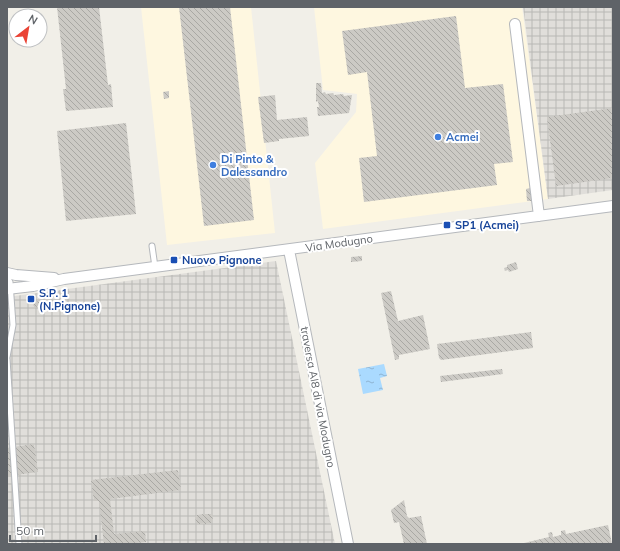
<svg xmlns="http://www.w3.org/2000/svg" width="620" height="551" viewBox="0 0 620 551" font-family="Mulish,sans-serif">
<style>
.commercial{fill:#fef7e0}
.industrial{fill:url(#industrial-grid)}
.water{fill:url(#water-ripples)}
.building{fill:url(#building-back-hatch)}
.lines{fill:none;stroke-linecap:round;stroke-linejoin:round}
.service-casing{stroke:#b5b8bc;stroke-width:7}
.minor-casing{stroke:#b5b8bc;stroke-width:12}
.service{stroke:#fff;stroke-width:5}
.minor{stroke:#fff;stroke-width:10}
.shop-dot{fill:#3f7fe0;stroke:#fff;stroke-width:1.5}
.transit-dot{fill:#1a4fb4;stroke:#fff;stroke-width:1.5}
.labels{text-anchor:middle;stroke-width:4;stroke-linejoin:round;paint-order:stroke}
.shop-label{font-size:11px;font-weight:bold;fill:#366cbe;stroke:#fff;text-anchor:start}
.transit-label{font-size:11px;font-weight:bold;fill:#164399;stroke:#fff;text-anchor:start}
.street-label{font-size:11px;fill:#5f6368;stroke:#fff}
</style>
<defs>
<pattern id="industrial-grid" width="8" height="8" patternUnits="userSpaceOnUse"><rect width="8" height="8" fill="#e0deda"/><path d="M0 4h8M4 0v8" fill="none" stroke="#b9b8b5"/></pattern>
<pattern id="water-ripples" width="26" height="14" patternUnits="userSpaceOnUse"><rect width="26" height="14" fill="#aadaff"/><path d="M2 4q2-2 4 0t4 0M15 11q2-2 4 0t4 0" fill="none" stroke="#8eb4d2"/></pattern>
<pattern id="building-back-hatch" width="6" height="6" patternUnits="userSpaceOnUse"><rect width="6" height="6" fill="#cccac5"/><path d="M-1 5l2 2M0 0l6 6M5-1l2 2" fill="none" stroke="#a9a8a4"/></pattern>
</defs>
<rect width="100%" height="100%" fill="#f1efe8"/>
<!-- commercial -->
<path class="commercial" d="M141,7H251L275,233L167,245Z
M314,7H522L548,199L323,229L315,163L356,112L357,94L323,90Z"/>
<!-- industrial -->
<path class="industrial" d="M523,7H613V190L548,199Z
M276,261L335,544H7V297Z"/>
<!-- water -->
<path class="water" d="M384,364L387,376L380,378L383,390L363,394L358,369Z"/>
<!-- building -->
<path class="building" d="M57,7H99L108,85L111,84L113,107L66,111L63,89H66Z
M179,7H230L254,220L204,226Z
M456,16L465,88L503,84L513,162L494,164L497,185L364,202L359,158L377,156L367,72L348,75L342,31Z
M316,83H321L322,93L325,92L326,94L333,93L334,95L343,94L344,96L352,95L349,113L318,116L317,107H319L318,101L316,102Z
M169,91V98L164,99L163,92Z
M275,95L277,120L307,117L309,136L279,139V141L264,143L258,97Z
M613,108V178L556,186L547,117Z
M126,123L136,214L66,221L57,131Z
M529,179H533L534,188L530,189V188L532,201H527L526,189L530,188Z
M362,256V261L351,262V257Z
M516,262L518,269L509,272L508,270L505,271L504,268L507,267V265Z
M391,291L398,321L423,315L430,349L399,355V359L395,360L381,293Z
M38,301L41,303L35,308L33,305Z
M531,332L533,348L441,360L439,358L437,344Z
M502,369L503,374L441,382L440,376Z
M34,444L38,472L7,476V448Z
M178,470L181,490L110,499L114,534L145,531L146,542L127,544H104L99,501H94L91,480Z
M404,500L407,516L409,518L421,516L427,544H404L399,522L394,523L391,510Z
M204,514H211L213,516L212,522L209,524H197L195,517L197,515Z
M608,525L612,544H520L549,537L548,533L552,532L553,537L561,535V531L565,530L566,534Z"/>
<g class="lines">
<!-- service casing -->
<g class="service-casing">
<path id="service" d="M152,246L155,267
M7,277L10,282L13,325L7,357
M7,359L19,544"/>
</g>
<!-- minor casing -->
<g class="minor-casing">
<path id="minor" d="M515,24L539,216
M289,250L348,544
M7,273L16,275L54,278
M7,289L33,286L64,279L613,206"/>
</g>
<!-- service -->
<use href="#service" class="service"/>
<!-- minor -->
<use href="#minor" class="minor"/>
</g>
<!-- markers -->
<g class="shop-dot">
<circle cx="438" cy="137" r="4"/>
<circle cx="213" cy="165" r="4"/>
</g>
<g class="transit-dot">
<rect x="443" y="221" width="8" height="8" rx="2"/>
<rect x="170" y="256" width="8" height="8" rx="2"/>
<rect x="27" y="295" width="8" height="8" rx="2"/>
</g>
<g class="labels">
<!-- shop labels -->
<g class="shop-label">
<text x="446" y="141">Acmei</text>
<text x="221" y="163">Di Pinto &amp;<tspan x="221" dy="13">Dalessandro</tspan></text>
</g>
<!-- transit labels -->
<g class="transit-label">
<text x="455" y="229">SP1 (Acmei)</text>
<text x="182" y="264">Nuovo Pignone</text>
<text x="39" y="297">S.P. 1<tspan x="39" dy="13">(N.Pignone)</tspan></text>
</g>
<!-- street labels -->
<g class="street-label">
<text transform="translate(339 243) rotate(-8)" y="4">Via Modugno</text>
<text transform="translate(318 397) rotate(79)" y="4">traversa AI8 di via Modugno</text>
</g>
</g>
<!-- border -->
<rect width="620" height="551" fill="none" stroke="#5f6368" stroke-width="16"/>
<!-- north arrow -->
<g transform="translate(28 28) rotate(31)"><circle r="19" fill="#ffffff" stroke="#bfc1c3"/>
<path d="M0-3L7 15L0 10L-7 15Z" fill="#ea4335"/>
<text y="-6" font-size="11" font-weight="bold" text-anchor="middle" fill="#5f6368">N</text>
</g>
<!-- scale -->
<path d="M10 535v6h86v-6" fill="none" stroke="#5f6368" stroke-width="2"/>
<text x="16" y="535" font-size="12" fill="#5f6368" stroke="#ffffff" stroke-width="3" paint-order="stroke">50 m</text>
</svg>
